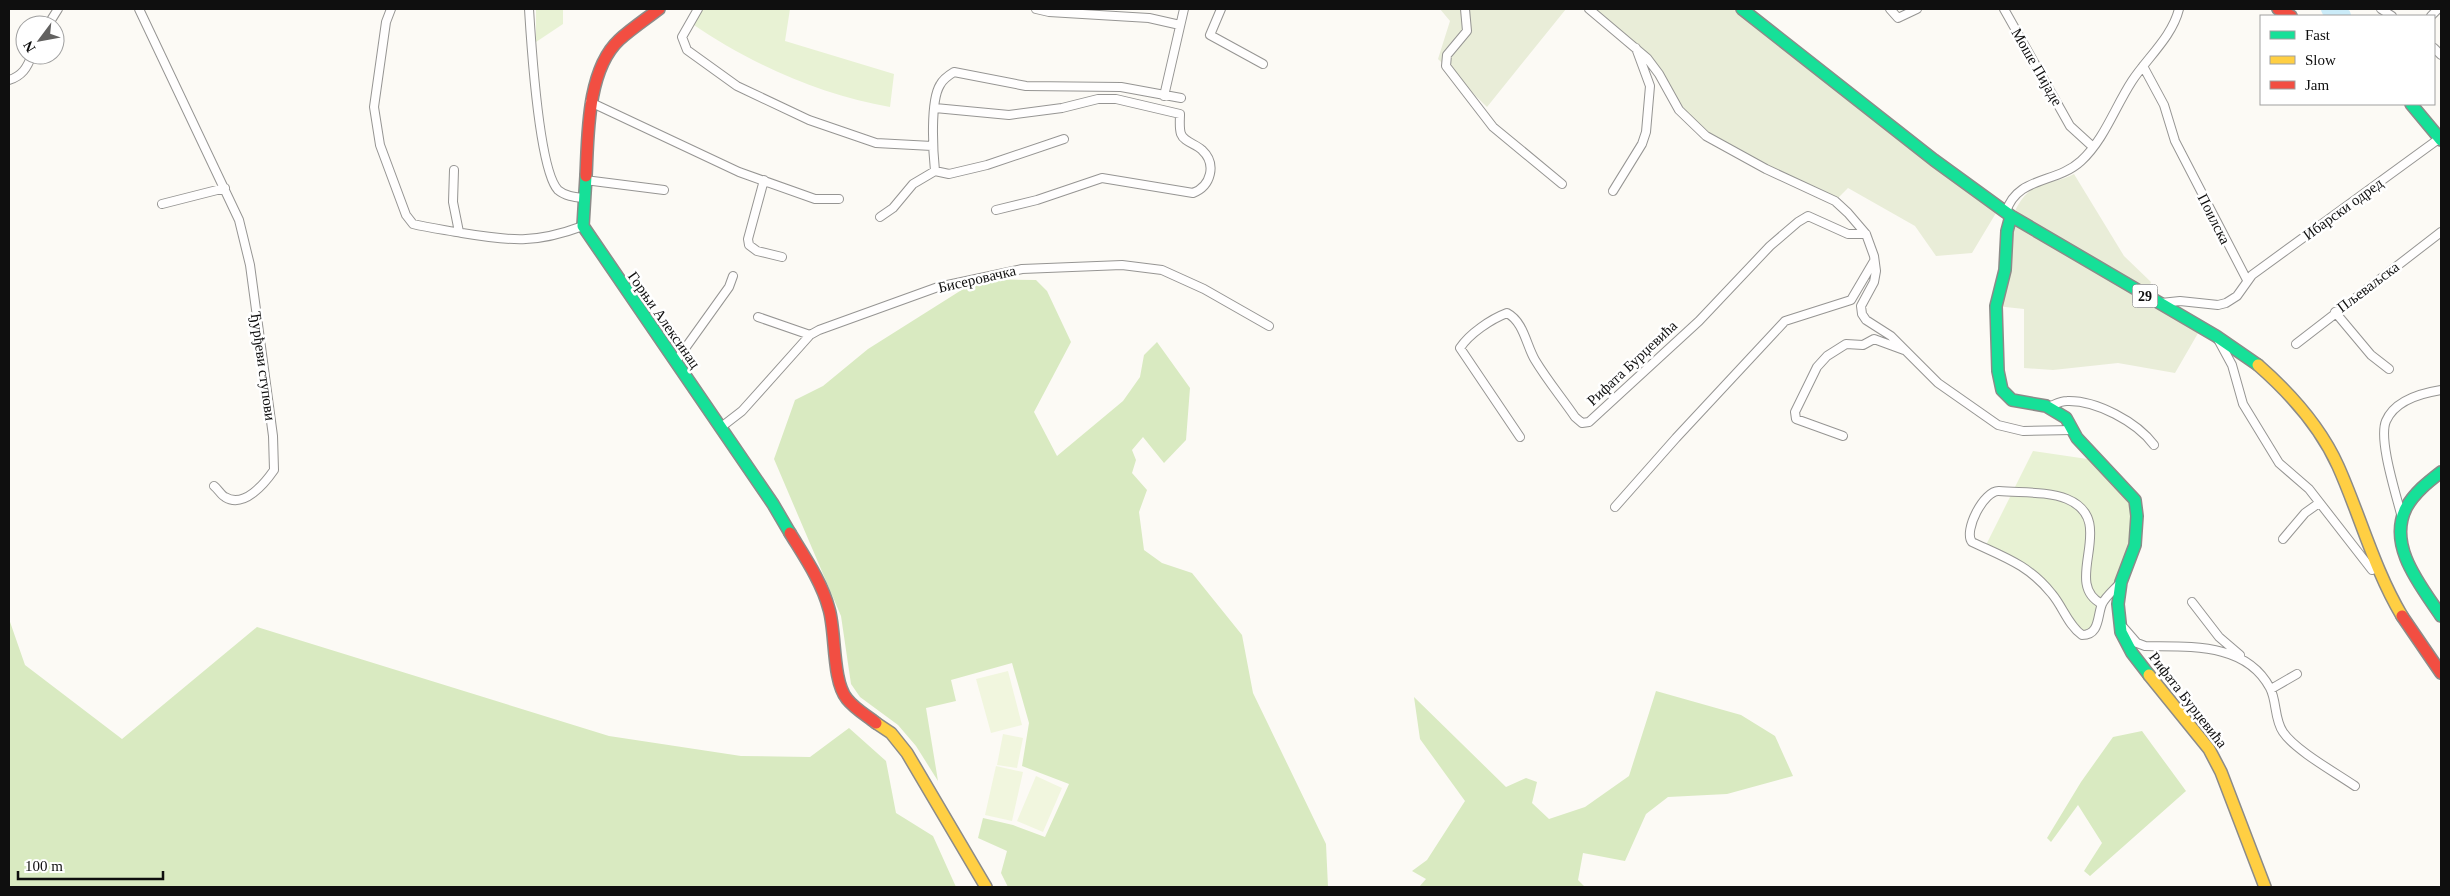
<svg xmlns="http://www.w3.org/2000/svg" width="2450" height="896" viewBox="0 0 2450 896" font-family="'Times New Roman',serif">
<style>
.green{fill:#e8f2d4}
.forest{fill:#d9eac1}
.cemetery{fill:#e9edd8}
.pitch{fill:#f1f6de}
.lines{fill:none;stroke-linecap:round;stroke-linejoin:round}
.river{stroke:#caebf8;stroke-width:18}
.street-casing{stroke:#969593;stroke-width:10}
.fast-casing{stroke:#8c8b89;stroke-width:14}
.slow-casing{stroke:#8c8b89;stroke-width:14}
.jam-casing{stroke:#8c8b89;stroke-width:14}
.street{stroke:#fffefe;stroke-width:8}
.fast{stroke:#16e098;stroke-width:11}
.slow{stroke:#ffcf43;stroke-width:11}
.jam{stroke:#f24e42;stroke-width:11}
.labels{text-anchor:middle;stroke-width:5;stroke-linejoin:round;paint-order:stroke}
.shield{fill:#fff;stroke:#575757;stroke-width:1}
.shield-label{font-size:14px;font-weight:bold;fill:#0f0f0f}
.street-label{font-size:15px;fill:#0f0f0f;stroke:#fff}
</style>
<rect width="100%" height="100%" fill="#fcfaf5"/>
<!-- green -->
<path class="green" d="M536,9H563V24L536,42Z
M698,9H790L785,41L894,74L890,107C820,95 749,63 691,23Z
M2033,451L2101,461L2132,496V557L2102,604L2097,625L2082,635L2028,569L1985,547Z"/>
<!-- forest -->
<path class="forest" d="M979,279L1036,280L1047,291L1071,342L1034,412L1057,456L1123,401L1140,377L1144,355L1157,342L1190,388L1186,440L1164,463L1143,437L1132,450L1136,460L1132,473L1147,490L1139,512L1144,550L1162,563L1192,573L1242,635L1253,693L1326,844L1328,887H1008L1001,873L1007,851L978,838L983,818L1013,825L1045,837L1069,784L1022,766L1029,723L1012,663L951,680L956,701L926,708L938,781L916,746L898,725L860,697L851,684L841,616L774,459L795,400L823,386L868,349Z
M9,619L25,665L122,739L257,627L609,736L741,756L810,757L849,728L886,761L896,813L933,836L956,887H9Z
M1656,691L1741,715L1775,736L1793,776L1727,794L1668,797L1646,814L1625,861L1583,853L1578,880L1585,887H1419L1426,879L1412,871L1427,860L1465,801L1420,739L1414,697L1506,787L1526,778L1537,782L1532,803L1549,819L1585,807L1629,776Z
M2142,731L2186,791L2090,876L2084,871L2102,843L2078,805L2051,842L2047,838L2081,782L2113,737Z"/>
<!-- cemetery -->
<path class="cemetery" d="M1440,9H1566L1487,107L1438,59L1450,21Z
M1589,9H1742L1999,208L1972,253L1936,256L1915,226L1848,188L1835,201L1693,125L1659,74Z
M2074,174L2124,256L2151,282L2146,297L2201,328L2175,373L2118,363L2053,370L2024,368V309L1996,306C2002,272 2002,208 2034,188C2046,181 2062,181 2074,174Z"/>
<!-- pitch -->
<path class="pitch" d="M1008,671L1022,725L991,733L976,679Z
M1003,734L1023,738L1017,768L997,765Z
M996,766L1023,772L1012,821L985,815Z
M1036,776L1062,788L1043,832L1017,821Z"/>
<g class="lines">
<!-- river -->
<path class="river" d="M2330,9L2342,16"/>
<!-- street casing -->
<g class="street-casing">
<path id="street" d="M139,9L239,220L250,265L273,436L274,470C265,483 244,509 225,497C221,495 218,489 214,486
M391,9L386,22L374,107L380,145L406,215L413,224C429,228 446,230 462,233C511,241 535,244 583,226
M529,9C531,41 539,170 558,190C565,196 574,197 583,198
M698,9L682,37L687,50L737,86L809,120L876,143L932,146
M1036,9L1049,12L1149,18L1180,25
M1221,9L1210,35L1263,64
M1465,9L1467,31L1447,55L1446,66L1493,127L1562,184
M1589,9L1647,58L1659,74L1679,110L1706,136L1766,169L1835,201L1848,213L1866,234L1874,256L1876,271L1874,282L1861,306L1862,314L1866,320L1891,336L1938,383L1998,425L2023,431L2072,430
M1890,9L1898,18L1917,9
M2004,9L2070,126L2093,147
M2381,9L2392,16
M2431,16L2438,9
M48,25L58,9
M2434,48L2441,55
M2143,66L2164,105L2175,141L2247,280
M9,80C22,76 27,68 32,55
M1164,96L1184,9
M590,102L739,172L815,199H839
M935,108L1009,115L1062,108L1098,99H1116L1180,114C1180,120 1179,128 1181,134C1184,142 1196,144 1202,150C1217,164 1211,186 1193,193L1102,178L1037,200L996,210
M454,170L453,202L459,232
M935,171C933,152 930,101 940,85C943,79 949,75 954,72L1026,86L1121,87L1181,98
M585,180L664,190
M764,180L748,239L749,245L757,251L782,257
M1613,191L1642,144L1646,132L1650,86L1636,48
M162,204L225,188
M2006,212C2017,176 2056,184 2081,161C2104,140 2115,107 2132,81C2147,58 2172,37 2179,9
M880,217L893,208L913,184L935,171L949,174L987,165L1064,139
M2161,303L2180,301L2218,305L2226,303L2237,296L2252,275L2440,138
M2335,312L2371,355L2389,369
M758,317L810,335
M2219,341L2232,365L2243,404L2279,463L2309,489L2372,570L2377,568
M2296,344L2441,232
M676,361L729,287L733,276
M2048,407C2054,405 2060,401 2067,401C2096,400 2137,422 2154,445
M720,428L742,411L810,335L819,330L938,287L1022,269L1122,265L1162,270L1204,289L1269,326
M1843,436L1796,419L1795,412L1817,367L1827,356L1846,344L1863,345L1874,339L1904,350
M1520,437L1460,348C1469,334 1491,319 1507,313C1524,322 1526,345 1535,360C1547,380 1562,398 1575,417L1582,423L1589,422L1699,321L1770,246L1798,222L1808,216L1848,234H1866
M1615,507L1676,438L1785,321L1851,300L1874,261
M2402,518C2397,497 2378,440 2386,421C2395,400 2422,393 2441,390
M2283,539L2305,513L2319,503
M2192,602L2219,637L2240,655
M2102,604C2060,583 2120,521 2067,499C2048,491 2020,493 1999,491C1984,490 1963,531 1972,542C2004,557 2029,565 2052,594C2063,607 2068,625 2082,635C2100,635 2097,616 2102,604C2106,596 2115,589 2121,582
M2124,628L2137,643L2145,646C2189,647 2246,642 2270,688C2277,701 2274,719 2283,732C2295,750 2336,773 2355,786
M2271,689L2297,674"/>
</g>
<!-- fast casing -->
<g class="fast-casing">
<path id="fast" d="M1742,9L1934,160L2011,216L2216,336L2258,365
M2411,104L2441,140
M586,176L583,226L773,504L790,533
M2011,216L2007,231L2005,270L1996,306L1998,371L2002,390L2012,400L2046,406L2066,418L2077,438L2135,500L2137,516L2135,545L2121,582L2118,604L2121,632L2132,653L2149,675
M2441,472C2428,482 2414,493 2406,508C2387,546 2421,586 2441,616"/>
</g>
<!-- slow casing -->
<g class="slow-casing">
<path id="slow" d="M2258,365C2290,393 2320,426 2338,466C2360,515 2374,569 2402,616
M2149,675L2209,749L2221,772L2265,887
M876,723L891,733L907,753L986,887"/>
</g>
<!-- jam casing -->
<g class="jam-casing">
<path id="jam" d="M2278,9L2291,16
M586,176C588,135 587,70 619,40C631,29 646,19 659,9
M790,533C804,556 822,582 829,609C836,632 832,681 847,699C855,709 866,715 876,723
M2402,616L2441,673"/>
</g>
<!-- street -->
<use href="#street" class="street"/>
<!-- fast -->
<use href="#fast" class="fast"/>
<!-- slow -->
<use href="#slow" class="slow"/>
<!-- jam -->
<use href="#jam" class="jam"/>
</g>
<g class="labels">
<!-- shield labels -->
<rect class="shield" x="2132.5" y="284.5" width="25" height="23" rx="4"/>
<g class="shield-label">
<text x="2145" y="301">29</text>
</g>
<!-- street labels -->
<g class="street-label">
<text transform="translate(2037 67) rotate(60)" y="5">Моше Пијаде</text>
<text transform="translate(2343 209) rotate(-36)" y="5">Ибарски одред</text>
<text transform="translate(2214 219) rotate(63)" y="5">Поилска</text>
<text transform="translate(977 279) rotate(-13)" y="5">Бисеровачка</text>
<text transform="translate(2368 287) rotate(-37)" y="5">Пљеваљска</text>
<text transform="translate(664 320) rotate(55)" y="5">Горњи Алексинац</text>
<text transform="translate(1632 363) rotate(-43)" y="5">Рифата Бурџевића</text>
<text transform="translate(263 366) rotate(82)" y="5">Ђурђеви ступови</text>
<text transform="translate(2188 700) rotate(52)" y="5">Рифата Бурџевића</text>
</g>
</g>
<!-- border -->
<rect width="2450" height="896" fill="none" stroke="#0f0f0f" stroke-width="20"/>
<!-- legend -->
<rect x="2260" y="15" width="175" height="90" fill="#ffffff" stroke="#9f9f9f"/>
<rect x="2270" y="31" width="25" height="8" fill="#16e098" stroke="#9f9f9f"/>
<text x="2305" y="40" font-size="15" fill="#0f0f0f">Fast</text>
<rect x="2270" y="56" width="25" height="8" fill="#ffcf43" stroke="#9f9f9f"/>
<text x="2305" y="65" font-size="15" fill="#0f0f0f">Slow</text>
<rect x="2270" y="81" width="25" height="8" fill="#f24e42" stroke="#9f9f9f"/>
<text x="2305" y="90" font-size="15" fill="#0f0f0f">Jam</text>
<!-- north arrow -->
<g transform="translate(40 40) rotate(238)"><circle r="24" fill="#ffffff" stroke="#9f9f9f"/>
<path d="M0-4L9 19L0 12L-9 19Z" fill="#626160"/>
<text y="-8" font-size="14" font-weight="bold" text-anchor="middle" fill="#0f0f0f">N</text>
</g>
<!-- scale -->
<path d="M18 871v8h145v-8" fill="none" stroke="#0f0f0f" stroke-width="2.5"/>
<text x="25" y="871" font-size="15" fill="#0f0f0f" stroke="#ffffff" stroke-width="4" paint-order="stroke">100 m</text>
</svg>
